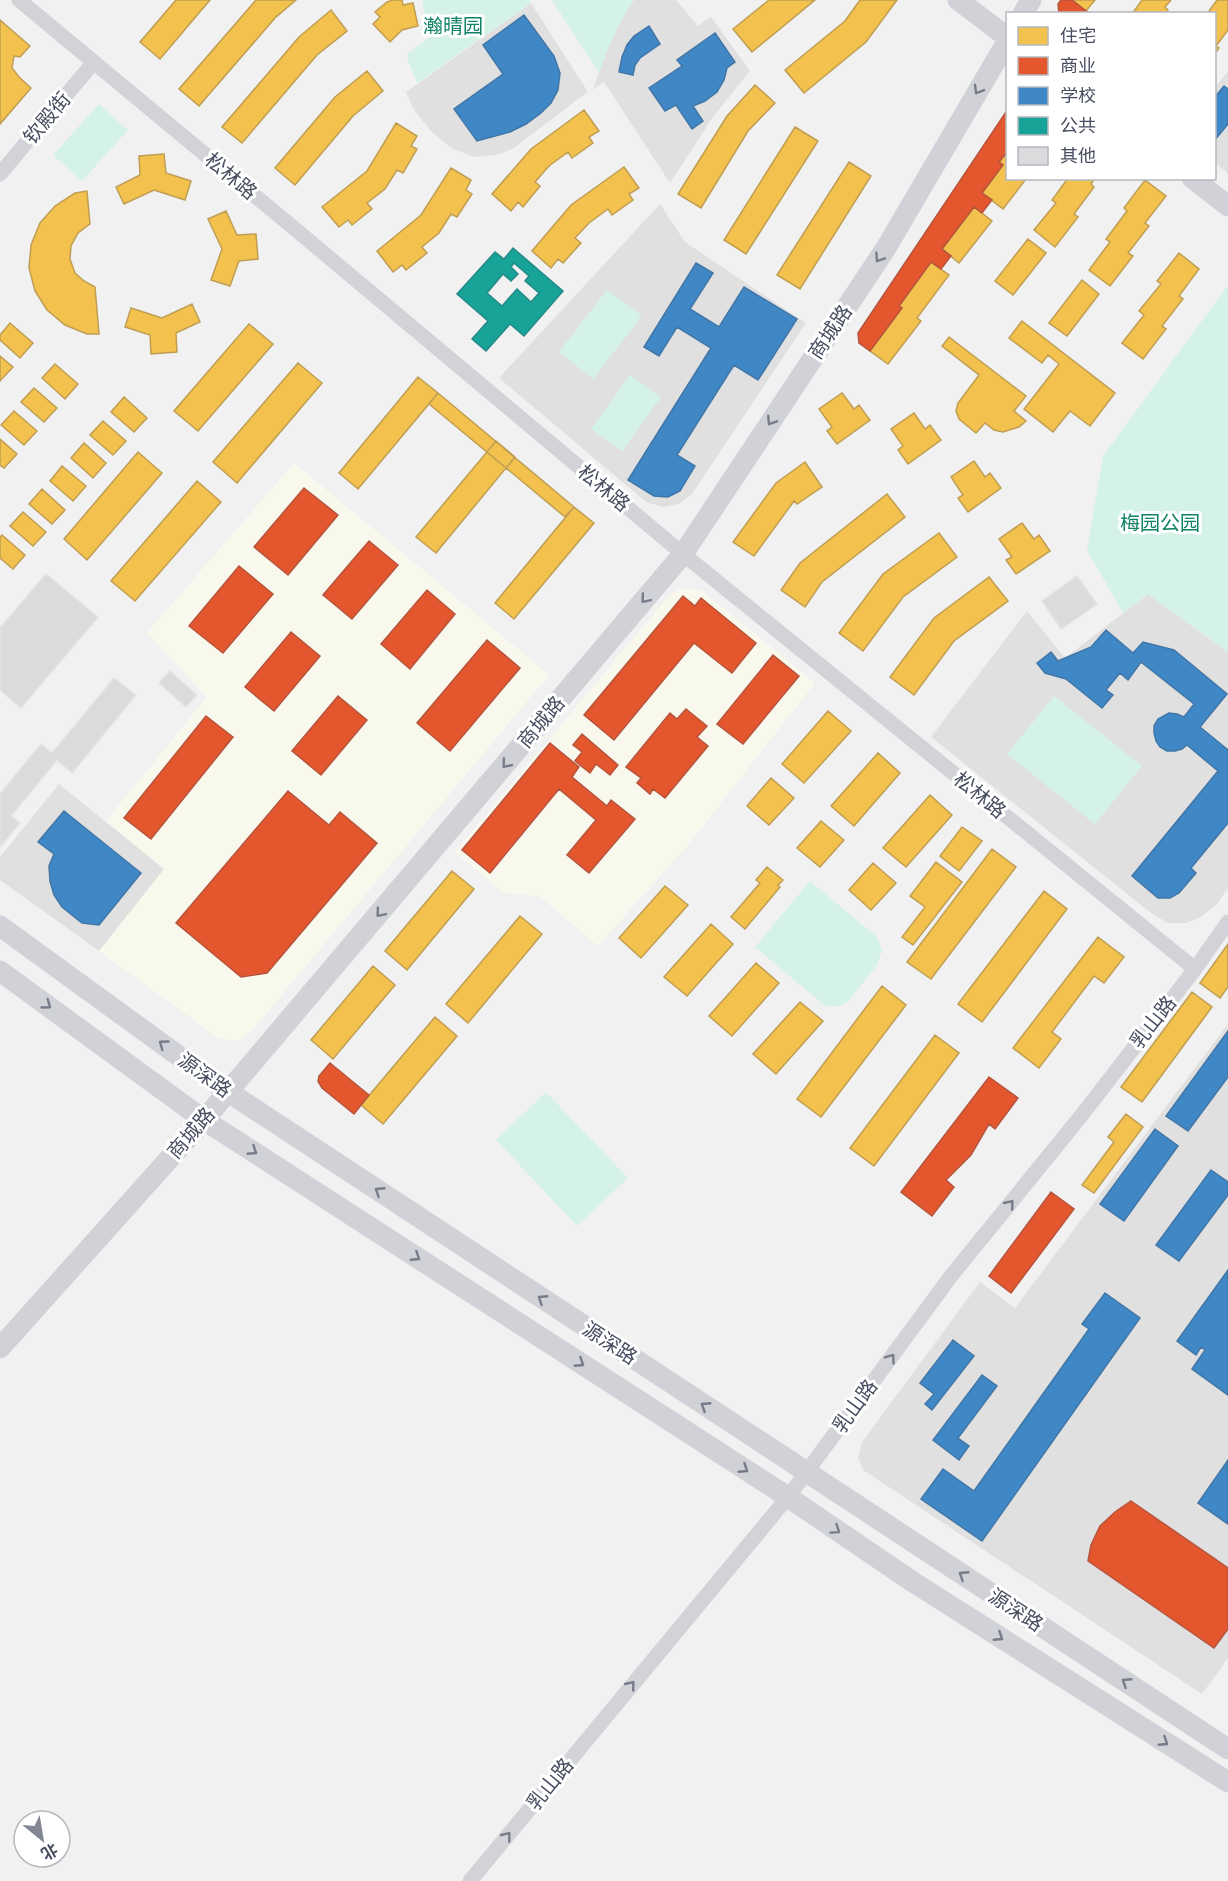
<svg xmlns="http://www.w3.org/2000/svg" width="1228" height="1881" viewBox="0 0 1228 1881" font-family="'Sofia Sans Condensed','Noto Sans SC',sans-serif">
<style>
.commercial{fill:#f9f8ed}
.education{fill:#e0e0e1}
.green{fill:#d5f2e8}
.homes{fill:#f2c14e;stroke:#bf9e53;stroke-width:1.5}
.shops{fill:#e4572e;stroke:#b5543d;stroke-width:1.5}
.schools{fill:#3f88c5;stroke:#4176a7;stroke-width:1.5}
.public{fill:#17a398;stroke:#258987;stroke-width:1.5;fill-rule:evenodd}
.building{fill:#dbdadd;stroke:#e3e3e4;stroke-width:1.5}
.lines{fill:none;stroke-linecap:round;stroke-linejoin:round}
.street{stroke:#d2d3d8;stroke-width:15}
.secondary{stroke:#d1d2d8;stroke-width:21}
.oneway{stroke:#777c8a}
.oneway2{stroke:#787c8a}
.labels{text-anchor:middle;stroke-width:6;stroke-linejoin:round;paint-order:stroke}
.park-label{font-size:20px;fill:#108367;stroke:#fff}
.street-label{font-size:20px;fill:#474d60;stroke:#fff}
</style>
<rect width="100%" height="100%" fill="#f2f1f1"/>
<!-- commercial -->
<path class="commercial" d="M294,463L549,675L250,1033L240,1040L229,1041L217,1037L99,951L163,869L106,821L207,697L147,633Z
M680,589H691L702,591L815,683L692,840L598,946L539,896L504,893L455,852L670,595Z"/>
<!-- education -->
<path class="education" d="M634,0H676L698,26L711,17L750,71L713,117L670,183L604,82L582,96L514,148L497,155L474,157L451,148L430,130L414,110L406,92L531,3L588,92L594,87L610,40L623,16Z
M1228,71V173L1215,163L1214,89Z
M660,204L685,242L806,323L692,494L679,504L663,507L646,502L499,378Z
M1148,594L1228,652V888L1217,904L1202,916L1186,923H1168L1151,913L931,737L1027,611L1065,658Z
M59,784L164,869L99,951L0,880V857Z
M1228,1024V1658L1202,1694L863,1470L858,1457L862,1442L980,1282L1015,1308Z"/>
<!-- green -->
<path class="green" d="M422,0H529L531,3L417,83L406,55L429,38Z
M552,0H634C618,23 608,47 599,73Z
M99,104L128,130L82,181L53,155Z
M1228,285V652L1148,594L1123,613L1087,550L1103,456Z
M607,290L642,316L593,379L559,352Z
M630,375L661,397L622,451L591,429Z
M1054,696L1142,766L1095,824L1007,754Z
M810,881L878,938L882,951L877,965L848,1002L835,1007L824,1005L755,947Z
M546,1092L628,1178L577,1226L496,1140Z"/>
<!-- homes -->
<path class="homes" d="M176,0H210L160,59L140,42Z
M256,0H296L275,18L199,106L179,89Z
M393,0H402L403,5L413,3L418,26L402,30L390,42L373,24L380,17L375,12L387,2Z
M769,0H815L752,52L733,29Z
M860,0H897L866,42L804,93L785,70L845,21Z
M1072,0H1095L1086,11Z
M1142,0H1171L1165,7L1168,10L1165,14H1132Z
M1217,0H1228V30L1216,46L1219,48L1214,55V14H1207Z
M331,10L347,31L317,55L242,143L222,127L299,37Z
M0,20L30,46L20,57L14,56L12,68L19,77L31,88L0,124Z
M367,71L383,91L353,116L295,185L275,168L335,97Z
M755,85L775,103L748,131L701,208L678,194L727,116Z
M584,110L599,131L589,137L593,143L572,158L568,152L549,166L535,182L540,186L523,207L518,202L511,211L492,194L531,149Z
M396,123L417,136L411,146L417,149L403,173L397,170L385,189L367,203L372,209L352,225L348,220L339,227L322,207L367,171Z
M795,127L818,141L746,254L724,240Z
M1008,151V178L1026,179L1003,209L982,193L1003,165L999,162Z
M164,154L166,173L191,181L185,200L154,190L124,204L116,187L140,175L139,156Z
M849,162L871,176L800,289L777,275Z
M624,167L639,188L629,194L633,200L612,215L608,209L589,223L575,238L581,243L563,263L558,259L551,268L532,251L571,205Z
M451,168L471,180L466,190L472,194L457,217L451,214L439,233L422,247L427,253L406,270L402,265L393,272L377,251L421,215Z
M1068,178H1095L1091,184L1094,187L1074,214L1078,217L1055,247L1034,230L1056,203L1052,200Z
M1145,180L1166,196L1145,223L1149,226L1128,253L1133,256L1110,286L1089,270L1110,242L1106,239L1127,211L1124,208Z
M87,191L90,224L78,233L71,246L70,259L75,273L84,281L95,287L99,334H87L65,325L47,310L35,291L29,268L31,245L40,223L55,206L75,193Z
M974,207L992,221L959,263L942,249Z
M226,211L237,235L256,234L258,259L239,261L230,286L211,280L222,249L208,219Z
M1028,239L1046,253L1013,295L995,281Z
M1179,253L1199,269L1179,296L1183,299L1162,326L1166,329L1143,359L1122,343L1144,315L1139,311L1161,284L1157,281Z
M931,262L949,275L917,318L921,321L888,364L870,351L902,308L899,306Z
M1082,280L1099,294L1067,336L1049,323Z
M192,304L200,322L176,333L177,352L151,354L150,335L125,327L131,308L162,318Z
M1022,321L1115,393L1090,426L1070,411L1053,432L1024,409L1059,364L1048,355L1042,363L1009,338Z
M10,323L33,343L20,358L0,340V335Z
M249,324L273,344L198,431L174,411Z
M949,337L1026,396L1014,411L1026,421L1019,427L1003,432L994,430L985,423L976,433L959,419L956,411L958,403L979,375L942,346Z
M0,356L13,367L0,381Z
M298,363L322,383L237,483L213,462Z
M55,364L78,384L65,399L42,378Z
M418,377L438,393L358,489L339,473Z
M34,388L57,408L44,422L21,402Z
M438,393L574,507L565,517L429,404Z
M842,393L854,409L859,405L870,420L837,444L827,431L832,427L819,409Z
M124,397L147,418L134,432L111,412Z
M14,411L37,431L24,445L1,425Z
M914,413L925,429L930,425L941,440L908,464L898,450L903,446L891,429Z
M103,421L126,441L113,455L90,435Z
M0,439L17,454L4,468L0,465Z
M496,441L515,457L436,553L416,537Z
M84,443L106,463L93,478L71,458Z
M138,452L162,473L87,560L64,539Z
M974,461L985,477L990,473L1001,488L968,512L958,498L963,495L951,477Z
M805,462L822,487L797,504L794,501L754,556L733,542L776,483Z
M62,466L86,486L73,501L50,481Z
M197,481L221,502L135,601L111,581Z
M42,489L65,510L52,524L29,504Z
M887,494L905,517L822,582L805,607L781,590L800,563Z
M574,507L594,523L514,619L495,603Z
M23,512L46,532L33,546L10,526Z
M1022,523L1034,539L1039,535L1050,551L1016,574L1006,560L1012,557L999,539Z
M939,533L957,557L903,597L863,651L839,633L883,574Z
M2,535L25,555L13,569L0,558V537Z
M989,577L1008,601L954,641L914,695L890,677L934,618Z
M828,711L851,731L804,783L782,764Z
M878,753L900,773L854,826L831,806Z
M771,778L794,798L769,825L747,806Z
M930,795L952,815L906,867L883,848Z
M821,821L844,840L820,867L797,848Z
M962,827L982,841L959,871L940,856Z
M992,849L1016,867L931,979L907,962Z
M936,862L962,882L913,945L902,937L925,907L910,896Z
M873,863L896,883L871,910L849,890Z
M767,867L783,880L778,885L780,887L745,929L731,917L760,883L756,880Z
M452,871L474,889L407,970L385,951Z
M665,886L688,905L641,958L619,938Z
M1044,891L1067,909L982,1022L958,1004Z
M520,916L542,934L468,1023L446,1004Z
M711,924L733,944L687,996L664,977Z
M1098,937L1124,957L1104,983L1094,976L1052,1032L1061,1039L1039,1068L1013,1048Z
M1228,944V987L1220,998L1200,983Z
M756,963L779,983L732,1036L709,1016Z
M373,966L395,985L333,1059L311,1040Z
M882,986L906,1005L821,1117L797,1099Z
M1192,992L1212,1007L1142,1102L1121,1087Z
M800,1002L823,1021L776,1074L753,1054Z
M435,1017L457,1036L383,1124L361,1105Z
M935,1035L959,1053L874,1166L850,1148Z
M1126,1114L1143,1127L1094,1193L1082,1185L1114,1142L1108,1137Z"/>
<!-- shops -->
<path class="shops" d="M1061,0H1072L1090,14H1059L1058,4Z
M1008,109V151L999,162L1003,165L982,193L992,200L982,213L974,207L942,249L951,256L941,269L931,262L899,306L902,308L870,351L859,343L858,333Z
M304,488L338,515L288,575L254,547Z
M369,541L398,565L352,619L323,595Z
M239,566L273,594L223,653L189,626Z
M427,590L455,614L410,669L381,644Z
M683,596L695,606L701,598L756,643L732,673L694,643L614,740L584,715Z
M291,632L320,656L274,711L245,687Z
M487,640L520,668L450,751L417,723Z
M773,655L799,676L743,744L717,724Z
M338,696L367,720L321,775L292,751Z
M686,709L707,726L697,737L708,746L665,798L653,789L650,794L637,783L641,778L626,767L670,713L677,719Z
M206,716L233,737L151,839L124,818Z
M582,734L618,765L610,775L596,764L590,773L575,761L582,752L573,745Z
M550,743L579,767L572,777L607,806L611,800L635,819L589,873L567,855L596,820L559,789L490,873L462,850Z
M288,791L329,825L340,812L377,843L267,973L241,977L176,923Z
M330,1063L369,1095L354,1114L322,1088L318,1081L319,1076Z
M989,1077L1018,1098L995,1129L989,1124L971,1155L946,1180L954,1187L932,1216L901,1192Z
M1051,1192L1074,1209L1011,1293L989,1276Z
M1131,1501L1228,1568V1629L1214,1648L1088,1561L1091,1545L1100,1526L1115,1512Z"/>
<!-- schools -->
<path class="schools" d="M524,15L554,56L560,73L558,90L551,103L541,113L526,124L510,132L477,141L454,109L503,74L483,45Z
M649,26L660,44L640,58L635,65L633,75L619,72L622,57L627,45L634,36Z
M715,33L735,62L727,68L724,80L717,92L705,101L693,106L703,121L692,129L676,105L665,111L649,88L682,66L677,60Z
M1224,86L1228,89V124L1214,141V98Z
M696,263L713,273L690,309L719,327L744,287L797,319L758,380L734,365L677,455L695,466L680,491L668,497L654,496L628,480L711,348L677,327L659,356L644,347Z
M1106,630L1133,653L1143,642L1174,650L1227,694L1200,727L1228,750V823L1191,868L1196,873L1179,893L1170,898H1158L1132,876L1218,771L1187,745L1182,749L1175,751H1167L1160,747L1156,741L1154,733V726L1158,719L1169,713L1177,714L1184,717L1194,704L1141,662L1128,680L1120,673L1106,690L1113,695L1102,708L1066,679L1045,673L1037,663L1051,652L1058,661L1091,647Z
M64,811L141,873L99,925L82,923L62,907L54,895L50,881L49,866L54,854L38,842Z
M1228,1031V1077L1188,1131L1166,1116Z
M1155,1129L1178,1146L1124,1221L1100,1204Z
M1211,1170L1228,1182V1195L1179,1261L1156,1245Z
M1228,1270V1395L1192,1369L1205,1350L1201,1347L1196,1355L1177,1341Z
M1105,1293L1140,1318L982,1541L921,1499L943,1469L974,1491L1089,1329L1082,1324Z
M953,1340L974,1356L932,1410L925,1404L934,1394L920,1383Z
M982,1375L997,1386L958,1438L969,1446L959,1460L933,1440Z
M1228,1460V1524L1198,1503Z"/>
<!-- public -->
<path class="public" d="M513,248L563,291L524,336L510,324L486,351L472,339L488,321L457,294L495,252L504,259ZM514,263L529,276L525,281L539,293L531,302L517,289L502,306L487,293L503,274L511,281L518,274L511,267Z"/>
<!-- building -->
<path class="building" d="M46,574L98,617L21,708L0,690V628Z
M1077,576L1097,604L1061,629L1042,601Z
M170,671L197,695L186,707L159,683Z
M114,678L136,695L72,773L57,760L11,816L20,823L0,847V794L41,744L52,753Z"/>
<g class="lines">
<!-- street -->
<path class="street" d="M19,0L295,229L683,554L1195,969
M0,174L94,62
M470,1881L788,1497L951,1276L1081,1116L1195,969L1228,922"/>
<!-- secondary -->
<path class="secondary" d="M958,0L1008,38
M1023,14L1031,0
M1192,178L1228,206
M0,926L227,1091L1228,1749
M0,971L204,1120L788,1497L913,1582L1228,1782
M0,1348L204,1120L683,554L886,248L1008,40"/>
</g>
<!-- one-way arrows -->
<defs><path id="oneway-chevron" d="M-2-3.5L2.5 0L-2 3.5" fill="none" stroke-width="1.6" stroke-linecap="round" stroke-linejoin="round" transform="scale(1.5)"/></defs>
<g class="oneway">
<use href="#oneway-chevron" transform="translate(978 90) rotate(120)"/>
<use href="#oneway-chevron" transform="translate(879 258) rotate(124)"/>
<use href="#oneway-chevron" transform="translate(771 421) rotate(123)"/>
<use href="#oneway-chevron" transform="translate(645 599) rotate(130)"/>
<use href="#oneway-chevron" transform="translate(506 764) rotate(130)"/>
<use href="#oneway-chevron" transform="translate(380 913) rotate(130)"/>
<use href="#oneway-chevron" transform="translate(47 1005) rotate(36)"/>
<use href="#oneway-chevron" transform="translate(163 1044) rotate(-144)"/>
<use href="#oneway-chevron" transform="translate(253 1151) rotate(33)"/>
<use href="#oneway-chevron" transform="translate(379 1191) rotate(-147)"/>
<use href="#oneway-chevron" transform="translate(416 1257) rotate(33)"/>
<use href="#oneway-chevron" transform="translate(542 1299) rotate(-147)"/>
<use href="#oneway-chevron" transform="translate(580 1363) rotate(33)"/>
<use href="#oneway-chevron" transform="translate(705 1406) rotate(-147)"/>
<use href="#oneway-chevron" transform="translate(744 1469) rotate(33)"/>
<use href="#oneway-chevron" transform="translate(836 1530) rotate(34)"/>
<use href="#oneway-chevron" transform="translate(963 1575) rotate(-147)"/>
<use href="#oneway-chevron" transform="translate(999 1637) rotate(33)"/>
<use href="#oneway-chevron" transform="translate(1126 1682) rotate(-147)"/>
<use href="#oneway-chevron" transform="translate(1164 1742) rotate(33)"/>
</g>
<g class="oneway2">
<use href="#oneway-chevron" transform="translate(1010 1204) rotate(-51)"/>
<use href="#oneway-chevron" transform="translate(891 1358) rotate(-54)"/>
<use href="#oneway-chevron" transform="translate(631 1685) rotate(-51)"/>
<use href="#oneway-chevron" transform="translate(507 1836) rotate(-51)"/>
</g>
<g class="labels">
<!-- park labels -->
<g class="park-label">
<text x="453" y="33">瀚晴园</text>
<text x="1160" y="530">梅园公园</text>
</g>
<!-- street labels -->
<g class="street-label">
<text transform="translate(47 118) rotate(-50)" y="7">钦殿街</text>
<text transform="translate(231 176) rotate(40)" y="7">松林路</text>
<text transform="translate(830 332) rotate(-56)" y="7">商城路</text>
<text transform="translate(604 488) rotate(40)" y="7">松林路</text>
<text transform="translate(541 722) rotate(-50)" y="7">商城路</text>
<text transform="translate(980 795) rotate(39)" y="7">松林路</text>
<text transform="translate(1153 1022) rotate(-52)" y="7">乳山路</text>
<text transform="translate(205 1075) rotate(36)" y="7">源深路</text>
<text transform="translate(191 1133) rotate(-49)" y="7">商城路</text>
<text transform="translate(610 1343) rotate(33)" y="7">源深路</text>
<text transform="translate(855 1406) rotate(-54)" y="7">乳山路</text>
<text transform="translate(1016 1610) rotate(33)" y="7">源深路</text>
<text transform="translate(550 1784) rotate(-51)" y="7">乳山路</text>
</g>
</g>
<!-- legend -->
<rect x="1006" y="12" width="210" height="168" fill="#ffffff" stroke="#b5b8bf" stroke-width="1.5"/>
<rect x="1018" y="27" width="30" height="18" fill="#f2c14e" stroke="#b5b8bf" stroke-width="1.5"/>
<text x="1060" y="42" font-size="18" fill="#474d60">住宅</text>
<rect x="1018" y="57" width="30" height="18" fill="#e4572e" stroke="#b5b8bf" stroke-width="1.5"/>
<text x="1060" y="72" font-size="18" fill="#474d60">商业</text>
<rect x="1018" y="87" width="30" height="18" fill="#3f88c5" stroke="#b5b8bf" stroke-width="1.5"/>
<text x="1060" y="102" font-size="18" fill="#474d60">学校</text>
<rect x="1018" y="117" width="30" height="18" fill="#17a398" stroke="#b5b8bf" stroke-width="1.5"/>
<text x="1060" y="132" font-size="18" fill="#474d60">公共</text>
<rect x="1018" y="147" width="30" height="18" fill="#dbdadd" stroke="#b5b8bf" stroke-width="1.5"/>
<text x="1060" y="162" font-size="18" fill="#474d60">其他</text>
<!-- north arrow -->
<g transform="translate(42 1839) rotate(150)"><circle r="28" fill="#ffffff" stroke="#b5b8bf" stroke-width="1.5"/>
<path d="M0-4.5L10 22L0 15L-10 22Z" fill="#838693"/>
<text y="-9" font-size="16" font-weight="bold" text-anchor="middle" fill="#474d60">北</text>
</g>
</svg>
